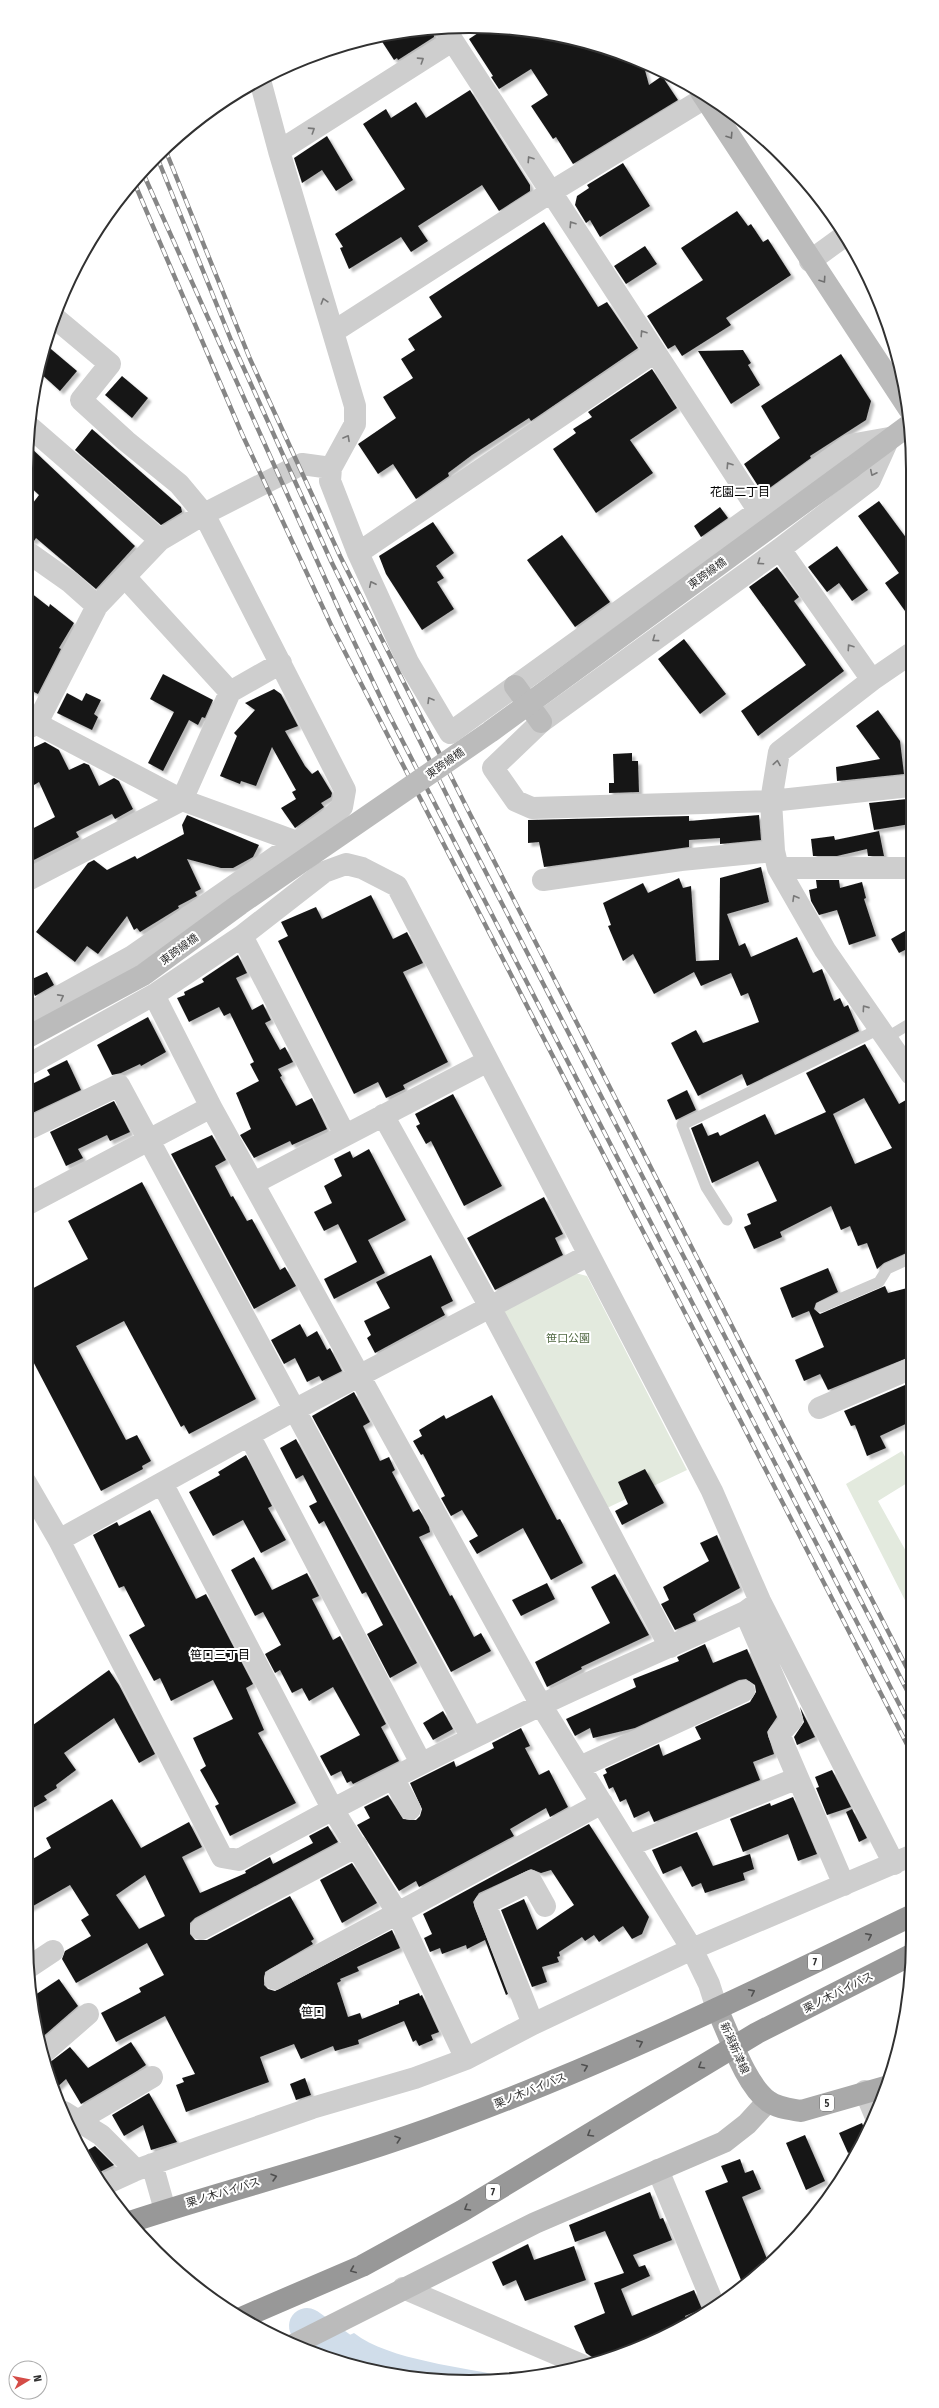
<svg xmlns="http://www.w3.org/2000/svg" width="939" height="2408" viewBox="0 0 939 2408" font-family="'Fira Sans Condensed','Noto Sans JP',sans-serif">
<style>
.green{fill:#e3eade}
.water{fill:#d0ddea}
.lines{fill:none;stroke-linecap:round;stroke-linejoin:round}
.river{stroke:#d0ddea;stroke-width:36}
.building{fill:#181818;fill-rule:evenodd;filter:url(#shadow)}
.lane{stroke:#cecece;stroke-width:11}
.street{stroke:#cecece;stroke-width:22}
.secondary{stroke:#bbb;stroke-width:22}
.primary{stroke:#a9a9a9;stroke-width:22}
.highway{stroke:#989898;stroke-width:22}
.rail-casing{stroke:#868686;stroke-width:4.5}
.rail{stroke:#fff;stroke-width:3;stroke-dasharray:9;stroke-linecap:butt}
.secondary-bridge{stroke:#bbb;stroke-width:22}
.oneway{stroke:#787878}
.oneway2{stroke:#6f6f6f}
.oneway3{stroke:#505050}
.labels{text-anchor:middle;stroke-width:4;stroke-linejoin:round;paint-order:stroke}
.shield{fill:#fff;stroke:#6f6f6f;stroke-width:1}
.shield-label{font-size:10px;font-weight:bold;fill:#313131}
.street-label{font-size:11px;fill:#313131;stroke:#fff}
.park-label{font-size:11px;fill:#516943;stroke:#fff}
.neighbourhood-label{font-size:12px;fill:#000;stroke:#fff}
.rim{fill:none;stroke:#313131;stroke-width:2}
</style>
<defs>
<filter id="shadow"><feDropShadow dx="3.5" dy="3.5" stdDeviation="1" flood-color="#0004"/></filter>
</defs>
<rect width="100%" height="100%" fill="#fff"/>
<!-- green -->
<path class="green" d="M575,1273L587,1276L687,1470L607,1508L503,1312Z
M902,1451L912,1470V1480L878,1501L912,1562V1614L846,1484Z"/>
<!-- water -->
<path class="water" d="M354,2333C390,2361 466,2367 512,2378L470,2382L411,2378L327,2359L313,2352Z"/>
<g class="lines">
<!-- river -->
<path class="river" d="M307,2326L360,2364L375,2368"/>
</g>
<!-- building -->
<path class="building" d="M487,27H499L585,41L643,63L649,85L662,76L678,100L573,164L556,137L553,139L531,106L548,95L531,69L499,89L491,77L493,76L469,39Z
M433,29L434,37L398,60L397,58L394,60L379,37L412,30Z
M470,90L530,185V191L499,211L482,185L418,226L428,241L411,252L401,237L349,269L340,248L343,247L335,234L405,189L363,124L386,109L391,118L416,102L426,118Z
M327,136L353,180L336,191L322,170L302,183L294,158Z
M623,163L650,206L600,237L590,220L586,223L575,205L577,196L589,188L587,185Z
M737,211L748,226L751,224L763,242L768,239L791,275L726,318L731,325L682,356L675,345L668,349L647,316L703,280L681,248Z
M544,222L598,307L607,302L638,348L531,421L529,418L472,455L448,473L449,476L416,499L393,464L378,474L358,444L396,418L383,397L413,378L401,359L415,350L408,339L442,317L429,297Z
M645,246L657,264L626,284L614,266Z
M45,344L77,371L60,391L39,372Z
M743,350L751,363L748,365L760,385L731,404L698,351Z
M841,354L871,401L866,420L810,456L811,458L764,492L761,488L760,489L744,464L780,438L761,406Z
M652,369L677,408L630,440L653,473L596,513L553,449L576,433L573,429L592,417L588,412Z
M122,376L148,398L132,418L105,395Z
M92,429L181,507L182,512L161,525L75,450Z
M29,446L135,546L96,589L36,538L34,541L26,539V512L39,495L26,483Z
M879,501L910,543V618L885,583L899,573L858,516Z
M720,507L728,518L701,537L694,526Z
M433,522L454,553L436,566L444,578L437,582L454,609L422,630L386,574L379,556Z
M562,535L610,602L575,627L527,560Z
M837,546L868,590L852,601L839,583L827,592L808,567Z
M777,567L799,597L794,601L844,671L758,736L741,711L806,665L749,587Z
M26,589L49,607L50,604L74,623L59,648L61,649L38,694L26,688Z
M684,639L726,694L700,714L658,659Z
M163,674L213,700L205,718L202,717L198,725L189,720L163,771L148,763L174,712L150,699Z
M274,689L281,694L298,726L285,731L305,766L312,774L318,770L332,793L331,797L321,803L324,807L295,828L281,808L296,799L292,792L296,790L272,747L256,786L241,781L240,784L220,776L237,736L234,733L255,710L245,703Z
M67,693L82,701L86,693L101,700L94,714L98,717L92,730L57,713Z
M878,710L900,741L904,774L837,781L836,767L880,759L856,726Z
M45,742L59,750L69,770L84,763L89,765L99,786L114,778L119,781L133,809L115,819L112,814L76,832L79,837L26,864V832L55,817L39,782L34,785L26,769V751Z
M632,753V761H638L639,792L609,793V783H614L613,754Z
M907,799L910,800V824L874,830L869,803Z
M187,815L259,845L253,857L233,868H221L187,859L201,889L195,892L197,896L178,906L179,908L140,932L137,928L134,930L127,916L98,954L87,946L75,962L36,932L88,863L94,860L107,870L135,856L137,859L184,834L182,825Z
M759,815L761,840L720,844V838L689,840V847L544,867L539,842L528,843V820L689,816V821Z
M879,831L884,856H868L867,849L837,856H813L811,839L834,836L835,840Z
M761,867L769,902L727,914L739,946L745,943L751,957L797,937L813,973L822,969L834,1001L840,998L844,1007L848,1005L859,1031L747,1086L742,1074L698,1096L671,1043L696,1030L703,1043L759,1022L748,993L741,996L731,973L701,986L694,972L654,994L633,954L623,961L608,926L611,925L603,903L643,883L648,893L679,878L683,888L691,886L696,961L719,960L720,878Z
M816,880H839L840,888L862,882L866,898L864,899L876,936L849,945L837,910L819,915L811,901L809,890L817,888Z
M371,895L393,939L407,932L423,963L403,972L448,1062L403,1085L405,1089L386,1098L378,1082L354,1094L278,941L288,936L281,922L316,907L322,919Z
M910,928L911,947L899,953L891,939Z
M238,955L247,973L236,978L252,1010L263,1004L271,1020L265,1023L280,1050L285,1047L293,1062L278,1069L282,1076L280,1077L296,1106L312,1098L327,1129L292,1145L290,1141L254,1158L240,1135L251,1129L236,1093L259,1081L250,1064L254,1062L230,1013L224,1016L219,1007L189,1022L177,998L185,995L184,992L204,982L202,979Z
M47,972L54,985L35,996L28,981Z
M148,1017L166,1052L141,1066L140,1064L121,1073L112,1075L97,1045Z
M865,1044L899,1104L911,1097V1251L884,1263L877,1269L867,1243L858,1246L850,1226L841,1230L831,1206L780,1232L782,1237L754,1249L744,1227L751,1224L747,1214L777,1201L758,1161L712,1183L691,1128L702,1123L708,1136L718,1132L720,1136L765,1114L775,1135L826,1112L806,1073ZM864,1098L892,1148L855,1164L833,1114Z
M67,1060L81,1090L26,1116V1087L50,1075L47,1070Z
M687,1090L696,1110L676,1120L667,1100Z
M453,1094L502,1186L464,1206L431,1141L426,1144L416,1126L420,1124L415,1114Z
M114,1101L130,1132L110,1141L107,1135L78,1149L83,1158L66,1166L50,1132Z
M212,1135L226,1160L215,1166L231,1197L233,1196L247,1221L252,1219L280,1270L285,1267L296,1286L254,1309L171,1154Z
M369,1149L406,1220L368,1240L385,1273L334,1299L324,1279L357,1262L338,1224L324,1231L314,1212L332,1203L324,1186L342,1176L334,1159L350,1151L353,1158Z
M142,1182L256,1399L189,1434L184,1425L181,1427L124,1321L76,1346L126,1440L137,1435L151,1461L142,1466L143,1469L101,1491L26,1348V1292L88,1259L68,1221Z
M544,1197L563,1234L555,1238L563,1255L495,1290L467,1238Z
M431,1255L453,1301L441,1307L445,1315L375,1353L367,1338L371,1335L364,1321L390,1308L376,1282Z
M828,1268L838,1292L816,1303L814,1309L820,1314L885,1286L888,1293L911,1287L912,1356L828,1390L820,1374L804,1381L795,1360L824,1347L809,1311L792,1318L780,1288Z
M300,1324L307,1337L317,1331L327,1350L330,1348L342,1371L322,1381L319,1376L307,1382L295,1358L284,1364L271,1340Z
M912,1382V1421L880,1436L886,1448L867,1456L855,1425L851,1426L844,1411Z
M354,1392L370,1422L363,1426L380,1461L389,1457L395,1470L392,1472L413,1512L419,1509L429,1527L430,1532L419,1537L450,1596L452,1595L474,1637L481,1633L491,1651L451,1672L312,1416Z
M492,1395L557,1520L560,1519L583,1563L551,1580L523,1528L477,1554L469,1541L478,1536L462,1510L451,1516L441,1498L445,1496L423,1454L421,1455L413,1441L422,1436L419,1430L444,1415L446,1419Z
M296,1439L417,1663L390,1678L367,1634L383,1625L366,1592L362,1594L324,1521L319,1524L309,1506L317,1502L303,1475L296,1479L280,1448Z
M246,1455L272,1506L268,1508L286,1540L261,1553L243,1520L213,1536L189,1492L220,1475L218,1472Z
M645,1469L664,1503L622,1525L615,1511L628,1504L618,1482Z
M150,1510L196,1599L206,1594L253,1684L246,1688L264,1730L258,1733L296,1803L230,1836L215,1806L219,1804L200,1770L206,1766L193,1738L233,1719L213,1680L171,1701L160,1678L154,1681L129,1635L145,1626L124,1586L119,1588L93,1535L117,1522L119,1526Z
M717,1535L740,1588L693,1614L696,1621L675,1630L661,1604L669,1600L663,1587L709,1561L700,1543Z
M254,1557L272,1590L307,1573L319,1596L312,1599L333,1640L340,1636L386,1724L381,1727L399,1761L353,1784L351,1781L347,1783L341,1771L331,1776L320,1756L360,1735L333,1687L309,1701L302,1688L292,1693L280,1670L275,1673L265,1654L281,1645L263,1612L255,1616L231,1570Z
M615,1574L649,1635L581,1667L582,1669L547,1687L535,1662L610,1623L591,1587Z
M547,1583L555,1599L521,1616L512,1600Z
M705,1644L713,1663L747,1649L777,1717L767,1732L774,1754L753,1762L760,1780L654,1822L649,1811L634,1818L626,1799L620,1802L613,1787L609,1789L603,1775L607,1773L605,1769L659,1744L663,1756L701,1739L695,1727L750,1702L756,1692L755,1685L746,1679L739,1680L635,1728L593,1738L590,1728L575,1736L566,1719L636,1687L633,1679L679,1661L677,1657Z
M109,1670L119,1685L155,1754L139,1763L114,1718L64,1753L76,1770L56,1785L57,1788L44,1796L47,1800L33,1808L31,1804L26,1808V1730Z
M800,1707L815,1737L797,1745L794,1737L804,1722Z
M443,1711L453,1729L433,1740L423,1723Z
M521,1728L530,1746L525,1748L539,1775L549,1770L568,1807L550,1817L546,1808L510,1829L514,1836L419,1887L416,1881L399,1891L357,1825L370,1818L364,1807L388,1795L403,1819L416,1820L420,1816L422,1809L410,1783L454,1761L456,1767L494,1748L492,1743Z
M832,1770L851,1807L827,1815L816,1788L819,1787L815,1777Z
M793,1797L817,1854L798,1861L788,1834L743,1852L730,1819L770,1803L771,1806Z
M112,1799L141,1848L189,1822L202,1847L182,1857L200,1893L246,1873L245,1871L270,1857L273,1864L313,1843L309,1836L328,1826L338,1842L195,1918L190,1923V1934L195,1940H207L290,1896L314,1939L311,1941L313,1944L265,1972L264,1985L268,1989L275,1991L392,1930L400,1948L357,1967L359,1971L340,1979L341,1981L337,1983L348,2017L360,2013L362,2019L399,2004V2001L419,1993L420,1996L422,1995L439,2032L431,2035L433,2040L419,2046L416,2040L413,2042L404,2021L358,2040L359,2044L335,2051L333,2046L301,2059L294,2044L260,2057L269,2082L186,2112L176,2085L184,2082L182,2078L195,2074L165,2016L116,2042L101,2013L141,1992L139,1988L164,1975L147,1943L76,1983L62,1959L65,1951L91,1936L81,1920L89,1915L70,1885L26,1910V1863L51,1848L46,1838ZM145,1875L165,1916L139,1929L116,1895Z
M852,1809L867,1838L859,1842L846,1812Z
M589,1824L649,1917L642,1934L632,1939L623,1926L599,1942L594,1935L585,1941L582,1937L559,1952L560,1956L557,1957L559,1962L542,1967L547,1982L532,1987L501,1910L524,1899L537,1930L574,1905L551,1870L541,1873L531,1869L479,1893L473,1902L508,1994L506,1995L485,1940L467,1949L466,1945L442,1954L440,1948L430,1952L424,1938L432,1934L423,1914Z
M697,1832L713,1866L750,1854L754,1869L743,1873L745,1880L705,1893L701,1883L692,1887L681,1866L663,1874L652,1850Z
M352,1863L377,1903L342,1923L320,1880Z
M59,1979L78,2006L39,2040L32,1997Z
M131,2042L146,2065L137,2071L81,2104L66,2079L54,2090L45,2066L70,2047L88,2068Z
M305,2078L311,2095L296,2100L290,2084Z
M149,2093L177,2142L151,2150L143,2125L124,2136L112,2115Z
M862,2123L867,2135L859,2148L848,2153L839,2133Z
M805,2135L825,2181L806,2190L786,2143Z
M95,2146L114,2165L100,2172L88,2150Z
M740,2159L745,2173L753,2170L761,2189L742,2197L769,2264L743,2285L705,2191L728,2182L721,2166Z
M650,2192L660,2219L663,2218L672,2240L633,2255L639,2267L645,2265L650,2276L621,2289L632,2316L694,2290L702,2309L685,2316L688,2322L639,2348L598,2361L586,2353L574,2326L605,2313L594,2283L624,2273L605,2231L575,2242L569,2225Z
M528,2244L534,2260L574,2246L586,2280L525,2301L516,2280L503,2286L492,2262Z"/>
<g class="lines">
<!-- lane -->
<path class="lane" d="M886,1038L911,1023
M727,1220L706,1187L682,1125L879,1029
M821,1307L879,1282L887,1269L911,1258"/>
<!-- street -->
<path class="street" d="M445,29L758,510
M260,80L279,151L355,406V424L331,468L330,481L358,553L408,662L450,733L850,445L889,438
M279,151L452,41
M810,261L843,237
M333,332L551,192L708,96
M31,428L160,540
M889,438L870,480L780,549L541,722L493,768L516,801L532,808L771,801L910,786
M780,549L872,680
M26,551L70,582L97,606
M358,553L655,352
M125,577L230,692
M910,654L872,680L779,752L771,801L774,851L778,868L825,950L911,1074
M26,718L182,800L297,842L327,821L342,807L345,790L204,514L179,484L126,441L81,400L110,364L55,318
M26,729L37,723L97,606L160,540L204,514L302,464L331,468
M778,868H910
M543,880L681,860L774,851
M26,881L182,800L230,692L281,663
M242,936L345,1135
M154,995L211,1107L541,1705L692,1949L709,1984L717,2009
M26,1015L131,957L297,842L304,850
M26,1066L157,993L242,936L324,872L346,864L362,868L397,886L712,1491L760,1601L894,1864
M383,1115L490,1307L670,1647
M26,1130L119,1085L472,1738
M254,1183L488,1061
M26,1205L211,1107
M589,1255L296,1409L59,1540L222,1857L239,1860C338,1805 438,1754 541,1705C608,1673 677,1644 745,1612L760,1601
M819,1408L912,1368
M249,1435L421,1763
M26,1483L59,1540
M162,1483L332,1808L397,1912L466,2059
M745,1612L792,1720L779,1734L844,1885
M580,1767L744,1691
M393,1778L410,1809
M628,1846L798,1778
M201,1929L357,1846
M29,1967L53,1951
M275,1979L602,1803
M533,2024L485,1904L531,1881L545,1906
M42,2054L88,2014
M865,2091L875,2115
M64,2112L101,2135L136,2170
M79,2120L152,2077
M152,2164L165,2210
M658,2170L715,2308
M103,2185L136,2170L206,2145L312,2108L415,2078L466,2059L533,2024L692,1949L913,1855
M403,2288L582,2365"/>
<!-- secondary -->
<path class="secondary" d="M701,92L909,409
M851,468L909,425
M515,686L541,722
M295,2344L535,2223L724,2142L747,2124L768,2101"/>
<!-- primary -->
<path class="primary" d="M717,2009C730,2036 745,2084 768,2101C777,2108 790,2109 801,2111L885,2087"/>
<!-- highway -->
<path class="highway" d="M130,2222C237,2187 347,2160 453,2120C611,2062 762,1988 913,1915
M241,2318L362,2266L462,2211L757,2033L911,1955"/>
<!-- rail casing -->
<g class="rail-casing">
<path id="rail" d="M165,149L250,359L340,556L471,816L912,1678
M157,157L231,340L331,561L461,824L912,1700
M143,173L345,623L388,713L912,1729
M134,182L242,434L332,627L913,1756"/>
</g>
<!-- rail -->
<use href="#rail" class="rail"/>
<!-- secondary-bridge -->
<path class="secondary-bridge" d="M26,1038L143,975L240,904L490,732L851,468"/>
</g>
<!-- one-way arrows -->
<defs><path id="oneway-chevron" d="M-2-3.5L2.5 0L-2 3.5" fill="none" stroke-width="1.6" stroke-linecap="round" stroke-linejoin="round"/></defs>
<g class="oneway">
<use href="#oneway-chevron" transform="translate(421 60) rotate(-33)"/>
<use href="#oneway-chevron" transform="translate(312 130) rotate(-33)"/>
<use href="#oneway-chevron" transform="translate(530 159) rotate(-123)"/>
<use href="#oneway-chevron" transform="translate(572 224) rotate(-123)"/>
<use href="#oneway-chevron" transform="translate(324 301) rotate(-107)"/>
<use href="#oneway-chevron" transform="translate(643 333) rotate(-123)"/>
<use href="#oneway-chevron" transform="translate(347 438) rotate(-61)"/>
<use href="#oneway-chevron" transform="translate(729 465) rotate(-123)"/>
<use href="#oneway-chevron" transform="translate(873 473) rotate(116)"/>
<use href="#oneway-chevron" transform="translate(760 562) rotate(146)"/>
<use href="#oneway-chevron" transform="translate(372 584) rotate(-115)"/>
<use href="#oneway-chevron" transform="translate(655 639) rotate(144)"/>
<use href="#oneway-chevron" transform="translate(850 647) rotate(-124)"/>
<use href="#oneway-chevron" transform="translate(430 700) rotate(-121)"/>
<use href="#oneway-chevron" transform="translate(777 763) rotate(-81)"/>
<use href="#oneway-chevron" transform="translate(795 898) rotate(-120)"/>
<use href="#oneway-chevron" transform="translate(61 997) rotate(-28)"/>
<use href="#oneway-chevron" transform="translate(865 1008) rotate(-125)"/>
</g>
<g class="oneway2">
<use href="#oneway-chevron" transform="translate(730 136) rotate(57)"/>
<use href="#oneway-chevron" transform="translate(823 280) rotate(56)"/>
</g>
<g class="oneway3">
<use href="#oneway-chevron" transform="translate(869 1936) rotate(-26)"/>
<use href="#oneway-chevron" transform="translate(752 1992) rotate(-26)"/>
<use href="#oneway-chevron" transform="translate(640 2043) rotate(-24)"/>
<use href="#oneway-chevron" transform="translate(701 2066) rotate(149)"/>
<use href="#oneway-chevron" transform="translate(585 2067) rotate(-22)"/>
<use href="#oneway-chevron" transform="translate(590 2134) rotate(149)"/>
<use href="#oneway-chevron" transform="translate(398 2139) rotate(-19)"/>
<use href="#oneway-chevron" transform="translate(274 2177) rotate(-16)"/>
<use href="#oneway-chevron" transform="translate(467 2208) rotate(149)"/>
<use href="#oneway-chevron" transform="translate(353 2270) rotate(157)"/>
</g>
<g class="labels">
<!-- shield labels -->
<g class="shield">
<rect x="808" y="1954" width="14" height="16" rx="3"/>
<rect x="820" y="2095" width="14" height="16" rx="3"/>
<rect x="486" y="2184" width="14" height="16" rx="3"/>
</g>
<g class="shield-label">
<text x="815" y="1966">7</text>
<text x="827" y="2107">5</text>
<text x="493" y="2196">7</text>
</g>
<!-- street labels -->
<g class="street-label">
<text transform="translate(707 573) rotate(-36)" y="4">東跨線橋</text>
<text transform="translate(445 763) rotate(-35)" y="4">東跨線橋</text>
<text transform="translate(179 949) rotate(-36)" y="4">東跨線橋</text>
<text transform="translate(838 1992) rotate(-27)" y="4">栗ノ木バイパス</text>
<text transform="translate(735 2048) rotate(66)" y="4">新潟新津線</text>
<text transform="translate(530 2090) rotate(-22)" y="4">栗ノ木バイパス</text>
<text transform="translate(223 2192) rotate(-17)" y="4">栗ノ木バイパス</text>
</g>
<!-- park labels -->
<g class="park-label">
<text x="568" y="1342">笹口公園</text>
</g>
<!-- neighbourhood labels -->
<g class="neighbourhood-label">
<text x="740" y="496">花園二丁目</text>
<text x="220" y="1659">笹口三丁目</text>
<text x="313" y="2016">笹口</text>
</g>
</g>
<!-- crop -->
<path d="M0 0H939V2408H0ZM469 33H470A436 436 0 0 1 906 469V1939A436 436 0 0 1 470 2375H469A436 436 0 0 1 33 1939V469A436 436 0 0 1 469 33Z" fill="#fff" fill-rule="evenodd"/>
<path class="rim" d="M469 33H470A436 436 0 0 1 906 469V1939A436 436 0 0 1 470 2375H469A436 436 0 0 1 33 1939V469A436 436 0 0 1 469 33Z"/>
<!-- north arrow -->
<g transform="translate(28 2380) rotate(80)"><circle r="19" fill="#ffffff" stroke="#adadad"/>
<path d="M0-3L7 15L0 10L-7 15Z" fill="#d54c47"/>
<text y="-6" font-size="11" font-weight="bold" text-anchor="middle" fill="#313131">N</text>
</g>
</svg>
